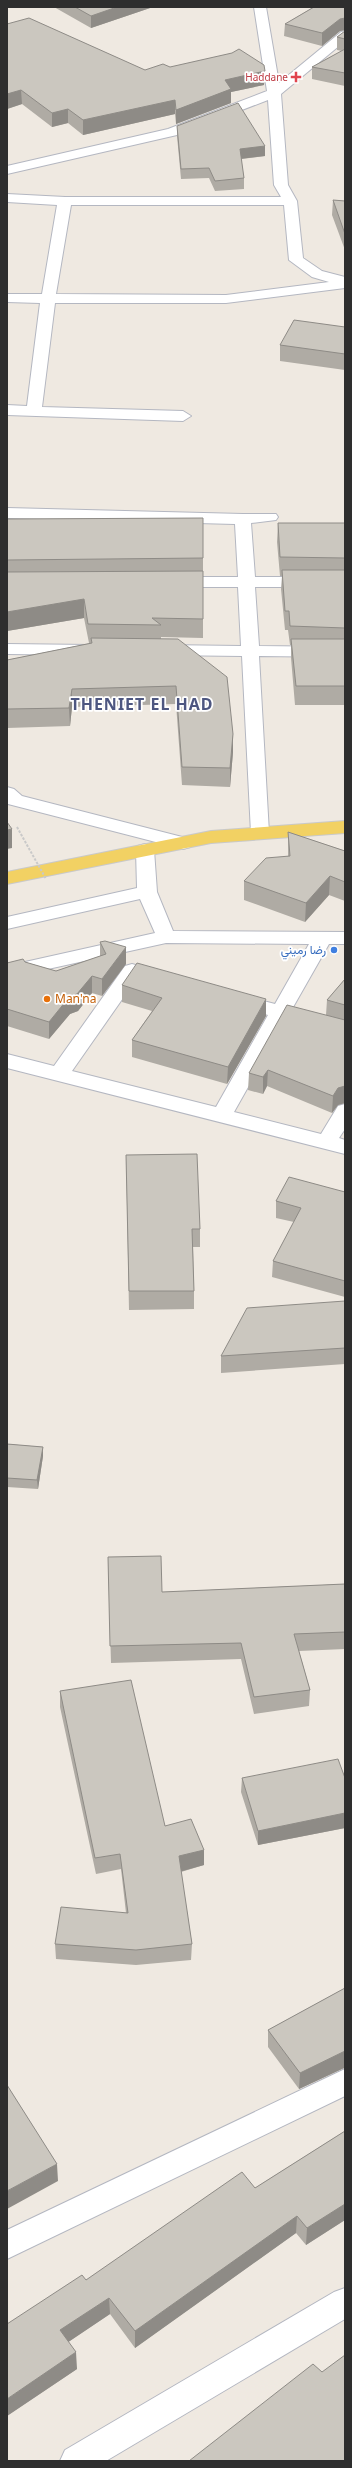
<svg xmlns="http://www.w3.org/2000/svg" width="352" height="2468" viewBox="0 0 352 2468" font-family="'Noto Sans',Vazirmatn,sans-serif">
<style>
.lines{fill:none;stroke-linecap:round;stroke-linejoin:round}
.minor-casing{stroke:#b4b7c1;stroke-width:2}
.primary-casing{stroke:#c9c9c9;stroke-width:2}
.minor{fill:#fff;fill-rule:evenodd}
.primary{fill:#f2d163;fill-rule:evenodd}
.path-bridge{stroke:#c9c9c9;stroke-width:2;stroke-dasharray:2.5 1.5;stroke-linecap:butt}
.wall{fill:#afaba4}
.shaded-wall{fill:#8e8b86}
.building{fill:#cbc7bf;stroke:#8e8b86}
.health-dot{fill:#e0444e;stroke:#fff;stroke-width:1.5}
.shop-dot{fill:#3f7fe0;stroke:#fff;stroke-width:1.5}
.food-dot{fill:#e8710a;stroke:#fff;stroke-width:1.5}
.labels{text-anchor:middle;stroke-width:3.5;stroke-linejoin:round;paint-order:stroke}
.far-health-label{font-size:10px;fill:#be3a42;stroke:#fff;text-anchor:end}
.shop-label{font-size:12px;fill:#366cbe;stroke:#fff;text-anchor:end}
.food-label{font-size:12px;fill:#c56008;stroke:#fff;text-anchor:start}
.district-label{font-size:16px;font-weight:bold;letter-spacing:1px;fill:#4d5680;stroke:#fff}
</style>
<rect width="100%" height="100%" fill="#efe9e1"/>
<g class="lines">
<!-- minor casing -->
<g class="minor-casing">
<path id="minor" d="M254,7H266L279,83L341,32L345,31V41L281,94L288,185L297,201L303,258L322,271L345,277V288L226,303H55L42,407L183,411L191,416L183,421L7,415V405L27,406L40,303L7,302V294H42L57,205L7,202V194L65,197H281L274,185L268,100L177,135L7,174V166L168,129L267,91ZM71,205H284L289,260L312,277L329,282L226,295L56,294Z
M7,508L243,514H276L278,517L276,520L251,523L255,577H345V587H255L259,646L345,647V657L259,656L269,833L267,837H253L251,833L242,656L162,655L156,654L153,650L156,646L162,645L241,646L238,587H172L166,586L164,582L166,578L172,577H238L235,524L7,518Z
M7,644L90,645L96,646L99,650L96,654L90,655L7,654Z
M7,787L14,789L22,796L190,839L192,843L190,847L183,849L8,804Z
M145,844L152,846L154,850L157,892L173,931L345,932V944H329L292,1009L345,1023V1036L286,1020L234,1112L321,1134L338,1106L345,1104V1129L339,1138L345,1140V1154L7,1068V1054L54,1066L125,966L132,964L168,974L171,978L168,982L161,984L137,978L72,1071L216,1107L268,1015L229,1004L226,1000L229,996L236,994L275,1004L309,944L166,943L7,978V966L155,933L140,899L7,929V917L137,888L136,850L138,846Z
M345,2069V2096L7,2259V2230Z
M345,2288V2319L106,2461H60L65,2450L334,2292Z"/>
</g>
<!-- primary casing -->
<g class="primary-casing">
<path id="primary" d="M345,821V833L211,843L7,884V872L211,831Z"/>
</g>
<!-- minor -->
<use href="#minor" class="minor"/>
<!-- primary -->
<use href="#primary" class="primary"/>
<!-- path-bridge -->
<path class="path-bridge" d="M17,827L46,879"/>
</g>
<!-- wall -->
<path class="wall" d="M54,7H153L91,28Z
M308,7H345V30L340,31L322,46L284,36L285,24L312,8Z
M7,24L145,70L170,67L265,71L264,85L231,92V103L176,124L175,114L83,135L68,123L52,127L22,104L7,109Z
M345,31V86L312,79V67L342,51L337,50V37Z
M177,126L265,146V156L241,159L244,178V189L215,191L209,178L181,179L177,136Z
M333,200L345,201V250L332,215Z
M345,327V370L280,361V345Z
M203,518V638L161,637V639L233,734V752L230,787L182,785L176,704L72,707L70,726L7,728V660L91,643H89L84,618L7,631V519Z
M278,523H345V705H295L291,658V645H290L288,630H285L281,589L282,576H280L277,542Z
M288,832L345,851V901L329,895L305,922L244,900V881L288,856Z
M100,942L126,964L102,996L92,993L78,1011L70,1014L49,1039L7,1026V963L25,962L56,971L100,956Z
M345,979V1103L338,1105L332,1113L267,1086L263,1094L248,1090L249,1073L326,1015L327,1000Z
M122,985L266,1016L227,1084L132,1057V1040L152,1011L122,1002Z
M126,1155L200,1229V1247H193L194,1291V1309L129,1310Z
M345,1192V1297L272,1277L273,1261L294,1222L276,1218V1201Z
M345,1301V1364L221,1373V1356Z
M7,1444L43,1447V1456L38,1489L7,1487Z
M108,1557L162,1592L345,1584V1649L299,1651L310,1690L309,1706L254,1714L241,1659L111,1663Z
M60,1691L165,1826L204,1850V1865L181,1872L192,1944L191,1960L136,1965L56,1959L55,1944L126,1913L121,1869L96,1874L60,1707Z
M242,1778H345V1828L258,1845L241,1792Z
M345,1988V2068H344L299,2089L268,2047V2030Z
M345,2131V2220L306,2245L296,2233L135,2348L110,2314L68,2342L77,2369L7,2416L86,2280L255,2188Z"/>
<!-- shaded-wall -->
<path class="shaded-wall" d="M117,7H153L91,28V16Z
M345,18V30L340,31L322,46V33L340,19Z
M265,71L264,85L231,92V103L176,124V110L225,80Z
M21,90L22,104L7,109V94Z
M175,100V114L83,135V120Z
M68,109V123L52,127V113Z
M265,146V156L240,159V149Z
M84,599V618L7,631V612Z
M72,689V707L70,726L69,708Z
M233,734V752L230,787V768Z
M12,829V848L7,849V830Z
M330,876L329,895L305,922L306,903Z
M126,947V964L102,996V979Z
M92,976V993L78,1011L70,1014L49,1039V1022L70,996Z
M266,999V1016L227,1084L228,1067Z
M268,1070L267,1086L263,1094V1077Z
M345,1086V1103L338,1105L332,1113L333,1096L338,1088Z
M43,1447V1456L38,1489L37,1480Z
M345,1813V1828L258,1845V1831Z
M204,1850V1865L179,1872V1856Z
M345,2051L344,2068L299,2089L300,2073Z
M57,2164L58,2181L7,2209V2191Z
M345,2204V2220L306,2245L307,2228Z
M297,2216L296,2233L135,2348V2331Z
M109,2298L110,2314L61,2347L60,2330Z
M76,2352L77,2369L7,2416V2399Z"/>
<!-- building -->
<path class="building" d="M75,7H117L91,16Z
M314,7H345V18L340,19L322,33L285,24Z
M29,18L145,70L163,64L170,67L232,53L239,49L264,65L265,71L225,80L231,89L176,110L175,100L83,120L68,109L52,113L21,90L7,94V24Z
M345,31V39L337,37Z
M345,49V73L312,67Z
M238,103L265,146L240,149L244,178L215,181L209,168L181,169L177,126Z
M333,200L345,201V234Z
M294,320L345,327V354L280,345Z
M203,518V558L7,560V519Z
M278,523H345V558L280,557Z
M282,570H345V628L290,626L289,611H285Z
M203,571V619L152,618L161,625L88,624L84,599L7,612V572Z
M91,638L178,639L227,677L233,734L230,768L182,767L176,686L72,689L69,708L7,709V660L92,643Z
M291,639H345V686H296Z
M7,822L12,829L7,830Z
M288,832L345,851V882L330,876L306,903L244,881L266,858L290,856Z
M105,941L126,947L102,979L92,976L77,994L70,996L49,1022L7,1009V963L23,959L25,962L56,971L106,954L100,942Z
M137,963L266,999L228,1067L132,1040L162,998L122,985Z
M345,979V1005L327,1000Z
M287,1005L345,1020V1086L338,1088L333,1096L268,1070L263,1077L249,1073Z
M197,1154L200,1229H192L194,1291H129L126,1155Z
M289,1177L345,1192V1281L273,1261L301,1208L276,1201Z
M345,1301V1348L221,1356L247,1308Z
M7,1444L43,1447L37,1480L7,1478Z
M161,1556L162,1592L345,1584V1632L294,1634L310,1690L254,1697L241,1643L110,1646L108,1557Z
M131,1680L165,1826L191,1819L204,1850L179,1856L192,1944L136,1950L55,1944L61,1907L128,1913L120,1854L95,1858L60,1691Z
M338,1759L345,1778V1813L258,1831L242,1778Z
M345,1988V2051L300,2073L268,2030Z
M7,2085L57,2164L7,2191Z
M345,2131V2204L307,2228L297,2216L135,2331L109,2298L60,2330L76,2352L7,2399V2324L82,2275L86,2280L242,2172L255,2188Z
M345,2355V2461H189L313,2364L322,2372Z"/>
<!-- markers -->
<path class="health-dot" d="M294 71h4v4h4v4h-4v4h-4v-4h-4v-4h4z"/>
<circle class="shop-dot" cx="334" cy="950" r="4"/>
<circle class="food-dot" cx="47" cy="999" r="4"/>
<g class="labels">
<!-- far-health labels -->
<g class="far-health-label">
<text x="288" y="81">Haddane</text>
</g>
<!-- shop labels -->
<g class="shop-label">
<text x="326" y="954">رضا رميني</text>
</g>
<!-- food labels -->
<g class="food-label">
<text x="55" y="1003">Man'na</text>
</g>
<!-- district labels -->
<g class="district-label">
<text x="142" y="710">THENIET EL HAD</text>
</g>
</g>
<!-- border -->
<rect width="352" height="2468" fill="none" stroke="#2e2e2e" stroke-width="16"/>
</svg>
